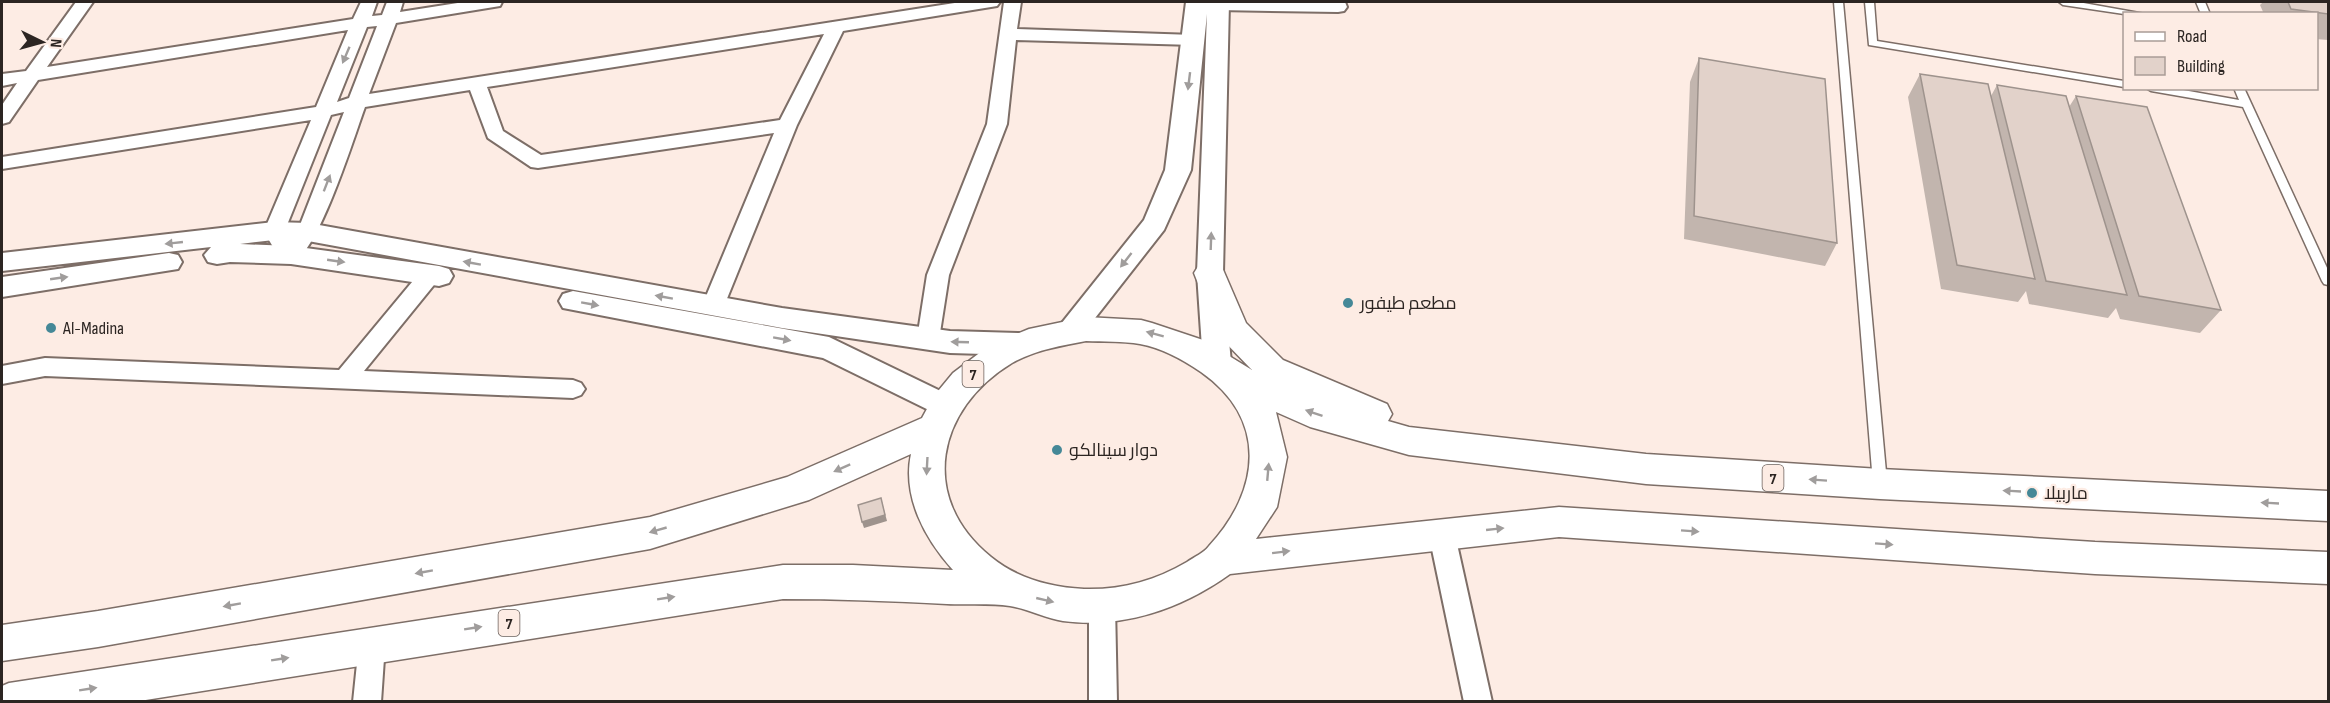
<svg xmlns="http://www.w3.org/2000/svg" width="2330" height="703" viewBox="0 0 2330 703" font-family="'Sofia Sans Condensed',Cairo,sans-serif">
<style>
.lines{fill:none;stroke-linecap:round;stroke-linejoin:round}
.service-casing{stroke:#7d6e67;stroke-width:3}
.minor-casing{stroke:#7d6e67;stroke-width:4}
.tertiary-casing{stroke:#7d6e67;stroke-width:4}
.trunk-casing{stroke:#7d6e67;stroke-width:3}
.service{fill:#fff;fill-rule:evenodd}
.minor{fill:#fff;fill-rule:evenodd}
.tertiary{fill:#fff;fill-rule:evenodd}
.trunk{fill:#fff;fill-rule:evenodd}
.wall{fill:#c2b5ae}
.shaded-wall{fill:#9e938d}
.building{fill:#e2d2ca;stroke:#9e938d;stroke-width:1.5}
.oneway{fill:#a09d9c}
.poi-dot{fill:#458897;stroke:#fdece4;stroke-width:2}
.labels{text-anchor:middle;stroke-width:4.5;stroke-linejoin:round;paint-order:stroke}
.shield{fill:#fdece4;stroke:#6b615c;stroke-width:1.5}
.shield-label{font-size:16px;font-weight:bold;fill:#2c2522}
.poi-label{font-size:18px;fill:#2c2522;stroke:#fdece4;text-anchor:start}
</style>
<rect width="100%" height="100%" fill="#fdece4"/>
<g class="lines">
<!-- service casing -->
<g class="service-casing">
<path id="service" d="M1834,2H1843L1887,483L1885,487L1880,488L1875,487L1873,483Z
M1865,2H1874L1877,41L2124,81V87L1869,45Z
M2059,2H2078L2145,14H2124L2063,5Z
M2196,2H2205L2210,14H2201Z
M2146,88H2172L2239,100L2234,88H2244L2328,270V285L2324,284L2322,281L2243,107L2151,91Z"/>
</g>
<!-- minor casing -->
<g class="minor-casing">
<path id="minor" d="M76,2H93L47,67L353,19L361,2H377L372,16L382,15L387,2H403L400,12L464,2H502L500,6L494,7L396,23L369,94L961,2H1000L997,6L991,7L843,31L797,125L724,306L721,312L713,314L705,312L702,306L774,133L538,168L531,167L488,138L470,90L365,107C356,131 315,264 290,262C279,261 269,240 264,231L311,120L2,169V157L316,107L348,30L38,80L9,122L2,124V105L17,83L2,86V74L26,71ZM377,26L349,98L337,102L367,27ZM824,34L780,120L541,155L503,131L487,87ZM344,112L298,230L291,240L285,230L331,115Z
M1004,2H1021L1017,29L1194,35L1200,36L1203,40L1200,44L1194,45L1016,40L1007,124L949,275L939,339L936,345L928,347L920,345L917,339L927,275L987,124Z
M1211,2H1345L1347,7L1344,11L1338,12L1217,10L1211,9L1208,5Z
M430,267L438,270L441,275L438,280L364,371L573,380L581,383L585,389L581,395L573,398L45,376L2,384V366L45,358L339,370L422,270Z
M1442,524L1451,527L1455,535L1492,702H1464L1429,535L1433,527Z
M1102,593L1111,597L1115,605L1117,702H1089V605L1093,597Z
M372,632L382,635L385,644L381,702H353L359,644L362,635Z"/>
</g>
<!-- tertiary casing -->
<g class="tertiary-casing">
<path id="tertiary" d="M1186,2H1229L1223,273L1231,363L1227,371L1217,374L1207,371L1203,363L1197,273L1207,14L1191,170L1164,230L1081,336L1071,339L1061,336L1057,329L1144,220L1165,170Z
M274,222L308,223L782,308L950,331L1019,333L1029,336L1033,344L1029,352L1019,355L950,353L782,328L308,241L274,240L240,244L291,246L439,266L449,269L453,276L449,283L439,286L291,264L230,262L217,264L208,262L204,255L211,247L2,271V253Z
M169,253L178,255L182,262L178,269L2,297V277Z
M573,291L829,337L955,398L960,406L955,414L945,418L823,358L563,308L559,301L563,294Z"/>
</g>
<!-- trunk casing -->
<g class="trunk-casing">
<path id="trunk" d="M1210,262L1221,265L1246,323L1283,360L1387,404L1392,414L1388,421L1409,427L1646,454L1880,469L2328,491V521L1880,499L1646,484L1409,455L1310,427L1276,412L1287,457L1277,507L1256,539L1559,507L2095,542L2328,552V584L2095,574L1559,537L1230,574C1181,609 1123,629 1063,621C1045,618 1028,609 1010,606C990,603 967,605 947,604C892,601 838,599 783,599L133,702H2V686L9,683L783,565H853L953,570C925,539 902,497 911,454L809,500L650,549L98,647L2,661V625L98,611L650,517L787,477L922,418L934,396L953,373L990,345L1029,329L1086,317L1141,320L1152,323L1203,340L1252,370L1221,338L1216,329L1194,273L1199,265ZM1086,341C1103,342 1123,341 1140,344C1162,348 1182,359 1201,372C1268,419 1261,490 1209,546C1204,553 1194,557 1187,562C1155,581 1121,590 1084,589C1050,587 1018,579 991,557C918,498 936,409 1012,363C1035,350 1060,346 1086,341Z"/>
</g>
<!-- service -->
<use href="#service" class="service"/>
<!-- minor -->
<use href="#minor" class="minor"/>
<!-- tertiary -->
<use href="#tertiary" class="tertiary"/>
<!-- trunk -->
<use href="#trunk" class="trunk"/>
</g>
<!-- wall -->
<path class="wall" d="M2263,2H2328V40L2316,39V14H2264L2260,5Z
M1699,58L1837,243L1825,266L1684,239L1690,82Z
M1920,74L1991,96L1997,85L2069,107L2076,96L2221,310L2200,333L2120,319L2116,308L2108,318L2029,304L2026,291L2018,302L1941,289L1908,97Z"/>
<!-- shaded-wall -->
<path class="shaded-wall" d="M881,498L887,521L864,528L862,522Z"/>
<!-- building -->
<path class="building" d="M2288,2H2328V14L2291,9Z
M1699,58L1825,79L1837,243L1694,216Z
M1920,74L1988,84L2035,279L1957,265Z
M1997,85L2066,96L2127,295L2046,281Z
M2076,96L2147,107L2221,310L2139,296Z
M881,498L885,515L862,522L858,505Z"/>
<!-- one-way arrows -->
<defs><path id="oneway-solid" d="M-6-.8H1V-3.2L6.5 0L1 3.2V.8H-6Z" transform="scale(1.5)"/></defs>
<g class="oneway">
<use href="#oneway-solid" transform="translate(346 55) rotate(113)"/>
<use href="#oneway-solid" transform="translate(1189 81) rotate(97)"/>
<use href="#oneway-solid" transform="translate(327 183) rotate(-69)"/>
<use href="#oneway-solid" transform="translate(1211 241) rotate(-88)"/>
<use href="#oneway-solid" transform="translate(174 243) rotate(174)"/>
<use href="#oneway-solid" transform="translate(1126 260) rotate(128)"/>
<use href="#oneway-solid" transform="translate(336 261) rotate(8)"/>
<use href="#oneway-solid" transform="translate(472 263) rotate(-170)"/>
<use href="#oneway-solid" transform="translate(59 278) rotate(-8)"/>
<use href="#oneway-solid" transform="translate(664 297) rotate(-170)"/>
<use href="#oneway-solid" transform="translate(590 304) rotate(10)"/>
<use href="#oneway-solid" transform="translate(1155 334) rotate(-165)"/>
<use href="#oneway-solid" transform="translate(782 339) rotate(10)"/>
<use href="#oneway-solid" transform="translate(960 342) rotate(-178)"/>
<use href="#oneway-solid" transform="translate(1314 413) rotate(-161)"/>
<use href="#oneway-solid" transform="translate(927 466) rotate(93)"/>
<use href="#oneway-solid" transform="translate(842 468) rotate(156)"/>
<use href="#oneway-solid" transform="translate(1268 472) rotate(-85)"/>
<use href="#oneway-solid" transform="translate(1818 480) rotate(-176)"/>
<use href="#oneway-solid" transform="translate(2012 491) rotate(-177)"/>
<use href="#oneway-solid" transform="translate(2270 503) rotate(-177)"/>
<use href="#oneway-solid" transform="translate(1495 529) rotate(-6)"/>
<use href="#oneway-solid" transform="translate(658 530) rotate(164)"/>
<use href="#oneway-solid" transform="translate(1690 531) rotate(4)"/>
<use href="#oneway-solid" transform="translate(1884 544) rotate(4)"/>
<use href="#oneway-solid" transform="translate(1281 552) rotate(-7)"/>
<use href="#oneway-solid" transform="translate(424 572) rotate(170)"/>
<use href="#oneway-solid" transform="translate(666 598) rotate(-9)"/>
<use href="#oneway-solid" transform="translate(1045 600) rotate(13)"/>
<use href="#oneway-solid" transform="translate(232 605) rotate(170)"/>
<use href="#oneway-solid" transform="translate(473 628) rotate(-9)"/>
<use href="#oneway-solid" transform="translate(280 659) rotate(-9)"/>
<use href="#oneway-solid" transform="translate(88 689) rotate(-9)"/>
</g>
<!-- markers -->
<g class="poi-dot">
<circle cx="1348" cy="303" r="6"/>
<circle cx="51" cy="328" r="6"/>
<circle cx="1057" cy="450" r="6"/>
<circle cx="2032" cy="493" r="6"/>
</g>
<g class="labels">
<!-- shield labels -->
<g class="shield">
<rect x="962.5" y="361" width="21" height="26" rx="4.5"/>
<rect x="1762.5" y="465" width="21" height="26" rx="4.5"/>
<rect x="498.5" y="610" width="21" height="26" rx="4.5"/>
</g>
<g class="shield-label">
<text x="973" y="380">7</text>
<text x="1773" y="484">7</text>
<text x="509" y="629">7</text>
</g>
<!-- poi labels -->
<g class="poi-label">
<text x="1360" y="309">مطعم طيفور</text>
<text x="63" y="334">Al-Madina</text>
<text x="1069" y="456">دوار سينالكو</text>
<text x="2044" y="499">ماربيلا</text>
</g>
</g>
<!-- border -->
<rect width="2330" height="703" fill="none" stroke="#2c2522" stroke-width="6"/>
<!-- legend -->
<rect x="2123" y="12" width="195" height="78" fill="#fdece4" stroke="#a99c96" stroke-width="1.5"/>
<rect x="2135" y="32" width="30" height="9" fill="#ffffff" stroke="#a99c96" stroke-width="1.5"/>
<text x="2177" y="42" font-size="18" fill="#2c2522">Road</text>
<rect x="2135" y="57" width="30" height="18" fill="#e2d2ca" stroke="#a99c96" stroke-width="1.5"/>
<text x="2177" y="72" font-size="18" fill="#2c2522">Building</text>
<!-- north arrow -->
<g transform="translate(42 42) rotate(95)" stroke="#fdece4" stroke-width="4.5" paint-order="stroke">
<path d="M0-4.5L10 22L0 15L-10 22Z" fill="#2c2522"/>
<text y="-9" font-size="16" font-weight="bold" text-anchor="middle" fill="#2c2522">N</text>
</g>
</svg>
